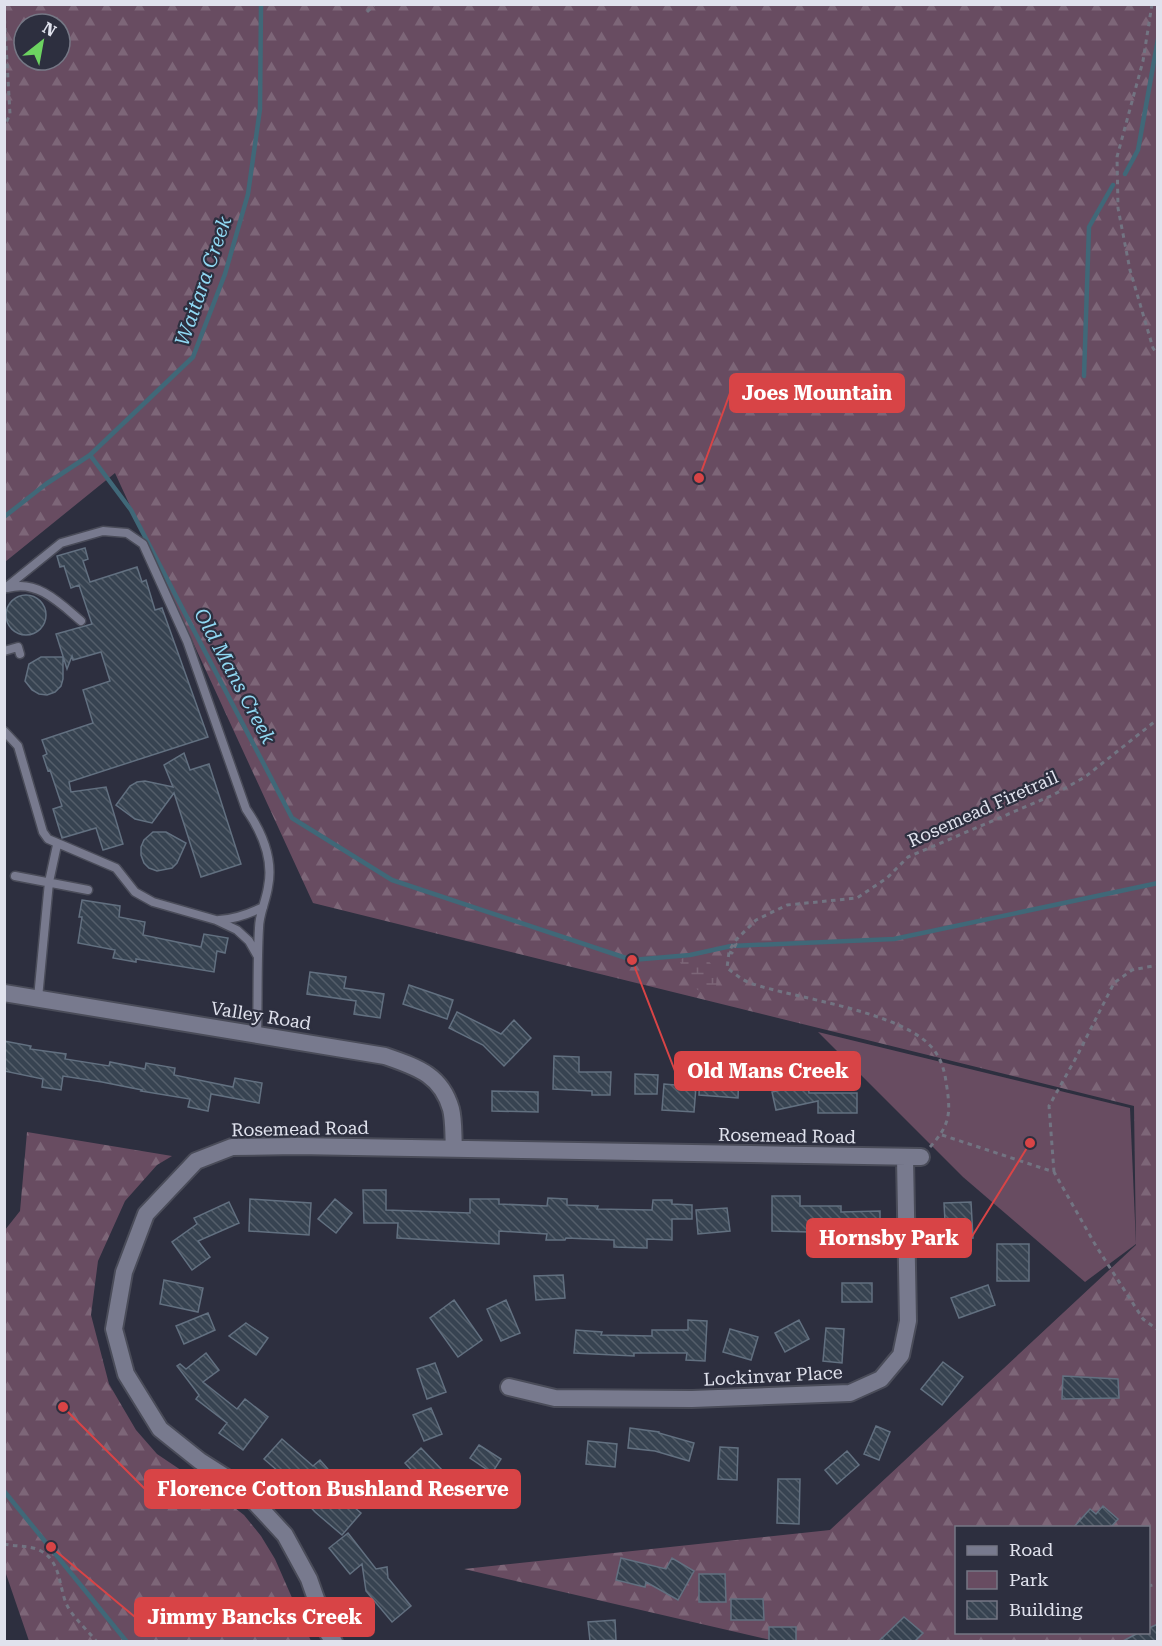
<svg xmlns="http://www.w3.org/2000/svg" width="1162" height="1646" viewBox="0 0 1162 1646" font-family="'Roboto Serif',serif">
<style>
.forest{fill:url(#forest-firs);fill-rule:evenodd}
.wetland{fill:url(#wetland-marsh)}
.park{fill:#684c61}
.lines{fill:none;stroke-linecap:round;stroke-linejoin:round}
.stream{stroke:#406878;stroke-width:4.5}
.building{fill:url(#building-back-hatch);stroke:#627080;stroke-width:1.5}
.lane-casing{stroke:#4a4c59;stroke-width:11}
.street-casing{stroke:#4a4c59;stroke-width:20}
.path{stroke:#727482;stroke-width:3;stroke-dasharray:4.5 4.5;stroke-linecap:butt}
.lane{stroke:#787a8e;stroke-width:8}
.street{stroke:#787a8e;stroke-width:16}
.labels{text-anchor:middle;stroke-width:4.5;stroke-linejoin:round;paint-order:stroke}
.street-label{font-size:18px;fill:#e0e2ed;stroke:#2d2f3f}
.water-label{font-size:20px;font-style:italic;fill:#90d8f3;stroke:#2d2f3f}
.leader{fill:none;stroke:#d84446;stroke-width:2}
.callout-dot{fill:#d84446;stroke:#2d2f3f;stroke-width:2}
.callout{fill:#d84446;stroke:#d84446;stroke-width:2}
.callout-label{font-size:20px;text-anchor:middle;font-weight:bold;fill:#fff}
</style>
<defs>
<pattern id="forest-firs" width="22" height="20" patternUnits="userSpaceOnUse" patternTransform="scale(1.5)"><rect width="22" height="20" fill="#684c61"/><path d="M5 1l3.5 6h-7zM16 11l3.5 6h-7z" fill="#7d6678"/></pattern>
<pattern id="wetland-marsh" width="20" height="14" patternUnits="userSpaceOnUse" patternTransform="scale(1.5)"><rect width="20" height="14" fill="#684c61"/><path d="M1 5h8M5 5V1M11 12h8M15 12V8" fill="none" stroke="#7d6678"/></pattern>
<pattern id="building-back-hatch" width="6" height="6" patternUnits="userSpaceOnUse" patternTransform="scale(1.5)"><rect width="6" height="6" fill="#374351"/><path d="M-1 5l2 2M0 0l6 6M5-1l2 2" fill="none" stroke="#545e6a"/></pattern>
</defs>
<rect width="100%" height="100%" fill="#2d2f3f"/>
<!-- forest -->
<path class="forest" d="M5,5H1157V1641H775L464,1569L830,1530L1136,1245L1134,1106L313,903L115,473L5,562ZM24,24H60V60H24ZM956,1528H1148V1632H956Z
M27,1132L172,1156L157,1165L125,1201L98,1261L91,1315L109,1384L136,1430L157,1454L218,1495L244,1515L261,1536L275,1559L311,1641H29L5,1571V1230L20,1211Z"/>
<!-- wetland -->
<path class="wetland" d="M690,955L705,956L717,972L716,987L702,993L691,985L679,960Z"/>
<!-- park -->
<path class="park" d="M818,1032L1130,1108L1136,1244L1085,1282L963,1177Z"/>
<g class="lines">
<!-- stream -->
<path class="stream" d="M1125,174L1138,150L1158,39
M1084,376L1089,227L1113,185
M90,455L131,510L292,818L392,880L632,960L690,955L731,946L894,939L1158,883
M4,517L46,484L90,455L193,357L225,274L248,194L260,109L261,4
M4,1491L127,1642"/>
</g>
<!-- building -->
<path class="building" d="M85,548L88,559L83,561L90,582L137,567L142,582L146,580L155,610L162,608L208,737L69,782L71,792L106,787L123,844L103,850L96,828L62,838L53,809L62,806L50,770L48,771L43,756L47,754L42,740L93,723L83,690L110,681L101,652L73,660L72,656L67,669L56,634L92,624L79,585L71,588L64,566L60,567L57,556Z
M6 615a20 20 0 1 1 40 0a20 20 0 1 1-40 0Z
M41,657H63V679L61,686L55,692L47,695L39,694L32,690L25,681L29,664Z
M184,753L190,770L209,764L241,864L201,877L174,793L152,823L135,819L116,805L130,786L137,782L145,781L173,787L164,765Z
M153,832H166L186,843L177,863L172,868L157,871L149,868L144,863L141,855V847L144,840Z
M82,900L120,906L119,917L145,922L143,935L201,947L204,934L228,938L225,953L217,951L214,972L136,959V962L113,958L115,950L78,943L82,917H79Z
M310,972L346,977L344,988L384,994L380,1018L354,1014L356,1001L307,994Z
M409,985L453,1000L447,1019L403,1004Z
M457,1012L501,1034L514,1020L531,1038L504,1066L483,1045L449,1028Z
M4,1041L31,1046L30,1049L66,1054L65,1059L109,1066L110,1062L145,1069L146,1063L175,1068L174,1075L233,1087L235,1078L262,1083L259,1103L211,1094L208,1111L188,1107L190,1099L141,1091L142,1090L102,1082L63,1076L61,1090L42,1087L43,1079L4,1071Z
M554,1056L579,1057V1072H611L610,1095H592V1091L553,1089Z
M700,1068L739,1070L738,1098L699,1095Z
M635,1074L658,1075L657,1094H635Z
M664,1084L696,1087L694,1112L662,1110Z
M808,1084L809,1093H857V1113H818V1101L776,1110L772,1092Z
M492,1091L538,1092V1112L492,1111Z
M363,1190H386V1210L470,1213V1199H499V1204L547,1206L548,1198L567,1199V1205L598,1206L597,1209L652,1210L653,1200H672V1204L692,1205V1219H672V1240L647,1239V1248L614,1247V1240L566,1238L565,1240H546L547,1234L499,1231V1244L397,1238L398,1223H364Z
M772,1196H800V1206H841V1212L880,1211V1233H841V1250H811L810,1232L772,1231Z
M250,1199L311,1203L309,1235L249,1231Z
M335,1199L352,1213L336,1233L318,1219Z
M229,1202L239,1223L198,1241L210,1257L192,1270L172,1242L197,1224L194,1218Z
M971,1202L973,1238L946,1240L944,1203Z
M727,1208L730,1231L698,1234L696,1210Z
M997,1244H1029V1281H997Z
M563,1275L565,1298L536,1300L534,1276Z
M164,1280L203,1288L198,1312L160,1304Z
M842,1283H872V1302H842Z
M988,1285L995,1305L959,1318L951,1298Z
M454,1300L482,1340L458,1357L430,1318Z
M506,1300L520,1333L501,1341L487,1309Z
M208,1313L215,1330L184,1344L176,1326Z
M688,1320L707,1321L705,1361L686,1360L687,1353H634V1356L574,1353L576,1330L602,1332L601,1335L652,1336V1330H688Z
M799,1320L809,1339L785,1352L775,1333Z
M246,1323L268,1338L256,1355L229,1336Z
M826,1328L844,1329L842,1363L823,1361Z
M730,1329L758,1337L751,1360L723,1352Z
M206,1353L219,1370L203,1382L237,1409L245,1399L268,1417L243,1450L219,1433L227,1423L196,1399L199,1395L177,1366L180,1364L186,1369Z
M943,1362L963,1377L942,1405L921,1389Z
M435,1363L446,1392L427,1399L417,1369Z
M1063,1376L1118,1379L1119,1398L1062,1399Z
M431,1408L442,1434L424,1441L413,1415Z
M876,1426L890,1432L879,1460L864,1454Z
M630,1428L659,1432V1433L694,1443L689,1461L655,1451L628,1448Z
M282,1439L313,1466L320,1460L341,1484L334,1490L361,1513L342,1535L315,1512L291,1486L293,1484L264,1459Z
M588,1441L617,1444L615,1467L586,1464Z
M479,1445L501,1459L492,1473L470,1458Z
M720,1447L738,1448L737,1480L718,1479Z
M421,1448L442,1470L426,1486L405,1463Z
M847,1451L859,1465L837,1484L825,1470Z
M778,1479H800L799,1524L777,1523Z
M1103,1506L1118,1519L1111,1527H1074L1090,1509L1096,1514Z
M348,1533L376,1569L387,1567L388,1578L411,1606L392,1622L366,1591L362,1564L350,1574L329,1548Z
M621,1558L666,1569L672,1558L694,1571L678,1600L646,1582L645,1587L616,1580Z
M699,1574H725L726,1602H699Z
M731,1599H763L764,1620H731Z
M904,1617L923,1633L915,1641H879Z
M615,1620L616,1640L590,1641L588,1622Z
M1158,1624V1641H1123L1140,1632H1149V1628Z
M769,1627H796V1641H769Z"/>
<g class="lines">
<!-- lane casing -->
<g class="lane-casing">
<path id="lane" d="M8,588C37,579 61,604 81,621
M4,589L61,543L103,531L127,533L143,544L187,641L246,809C262,832 274,858 268,887C266,901 259,914 259,928C257,963 258,999 257,1035
M4,651L18,647L20,654
M4,731L18,746L43,832L48,839L116,868L135,892L153,902L216,920L237,930L249,941L257,955
M15,876L88,890
M219,920C235,919 249,914 263,907
M38,998L49,882L57,845"/>
</g>
<!-- street casing -->
<g class="street-casing">
<path id="street" d="M4,993L385,1056C416,1067 441,1074 451,1109C454,1121 453,1135 454,1147
M509,1387L555,1398L692,1399L850,1393L881,1379L901,1355L908,1321L905,1158
M334,1642L328,1633L309,1579L285,1535L249,1496L233,1482L200,1461L160,1429L126,1374L114,1329L124,1272L146,1214L196,1161L232,1147L297,1146L921,1157"/>
</g>
<!-- path -->
<path class="path" d="M1152,4L1143,61L1117,157L1118,208L1130,270L1153,348L1158,355
M4,5L5,4
M4,10L10,114L4,128
M367,12L375,4
M729,952L732,953L736,944L734,942
M942,1135L1054,1172L1096,1246L1143,1319L1158,1330
M930,1147C949,1126 951,1115 947,1088C945,1074 943,1062 934,1050C904,1011 796,999 750,983C742,980 734,973 727,968L729,952L734,942L756,920L787,905L857,898L887,878L908,857L1053,795L1085,777L1158,719
M1054,1172L1049,1106L1077,1056L1114,983L1132,970L1158,965
M4,1544C17,1547 30,1545 41,1551C63,1563 58,1591 69,1609C77,1621 88,1631 97,1642
M1148,1586L1158,1584"/>
<!-- lane -->
<use href="#lane" class="lane"/>
<!-- street -->
<use href="#street" class="street"/>
</g>
<g class="labels">
<!-- street labels -->
<g class="street-label">
<text transform="translate(983 809) rotate(-24)" y="6">Rosemead Firetrail</text>
<text transform="translate(261 1016) rotate(9)" y="6">Valley Road</text>
<text transform="translate(300 1129) rotate(-1)" y="6">Rosemead Road</text>
<text transform="translate(787 1136) rotate(1)" y="6">Rosemead Road</text>
<text transform="translate(773 1376) rotate(-3)" y="6">Lockinvar Place</text>
</g>
<!-- water labels -->
<g class="water-label">
<text transform="translate(203 281) rotate(-71)" y="7">Waitara Creek</text>
<text transform="translate(235 676) rotate(62)" y="7">Old Mans Creek</text>
</g>
</g>
<!-- callouts -->
<path class="leader" d="M699 478L730 393M632 960L675 1071M1030 1143L971 1238M63 1407L145 1489M51 1547L135 1617"/>
<g class="callout-dot">
<circle cx="699" cy="478" r="6"/>
<circle cx="632" cy="960" r="6"/>
<circle cx="1030" cy="1143" r="6"/>
<circle cx="63" cy="1407" r="6"/>
<circle cx="51" cy="1547" r="6"/>
</g>
<g class="callout">
<rect x="730" y="374" width="174" height="38" rx="6"/>
<rect x="675" y="1052" width="185" height="38" rx="6"/>
<rect x="807" y="1219" width="164" height="38" rx="6"/>
<rect x="145" y="1470" width="375" height="38" rx="6"/>
<rect x="135" y="1598" width="239" height="38" rx="6"/>
</g>
<g class="callout-label">
<text x="817" y="400">Joes Mountain</text>
<text x="768" y="1078">Old Mans Creek</text>
<text x="889" y="1245">Hornsby Park</text>
<text x="333" y="1496">Florence Cotton Bushland Reserve</text>
<text x="255" y="1624">Jimmy Bancks Creek</text>
</g>
<!-- border -->
<rect width="1162" height="1646" fill="none" stroke="#e0e2ed" stroke-width="12"/>
<!-- legend -->
<rect x="955" y="1526" width="195" height="108" fill="#2d2f3f" stroke="#757785" stroke-width="1.5"/>
<rect x="967" y="1546" width="30" height="9" fill="#787a8e" stroke="#757785" stroke-width="1.5"/>
<text x="1009" y="1556" font-size="18" fill="#e0e2ed">Road</text>
<rect x="967" y="1571" width="30" height="18" fill="#684c61" stroke="#757785" stroke-width="1.5"/>
<text x="1009" y="1586" font-size="18" fill="#e0e2ed">Park</text>
<rect x="967" y="1601" width="30" height="18" fill="url(#building-back-hatch)" stroke="#757785" stroke-width="1.5"/>
<text x="1009" y="1616" font-size="18" fill="#e0e2ed">Building</text>
<!-- north arrow -->
<g transform="translate(42 42) rotate(31)"><circle r="28" fill="#2d2f3f" stroke="#757785" stroke-width="1.5"/>
<path d="M0-4.5L10 22L0 15L-10 22Z" fill="#6dd361"/>
<text y="-9" font-size="16" font-weight="bold" text-anchor="middle" fill="#e0e2ed">N</text>
</g>
</svg>
